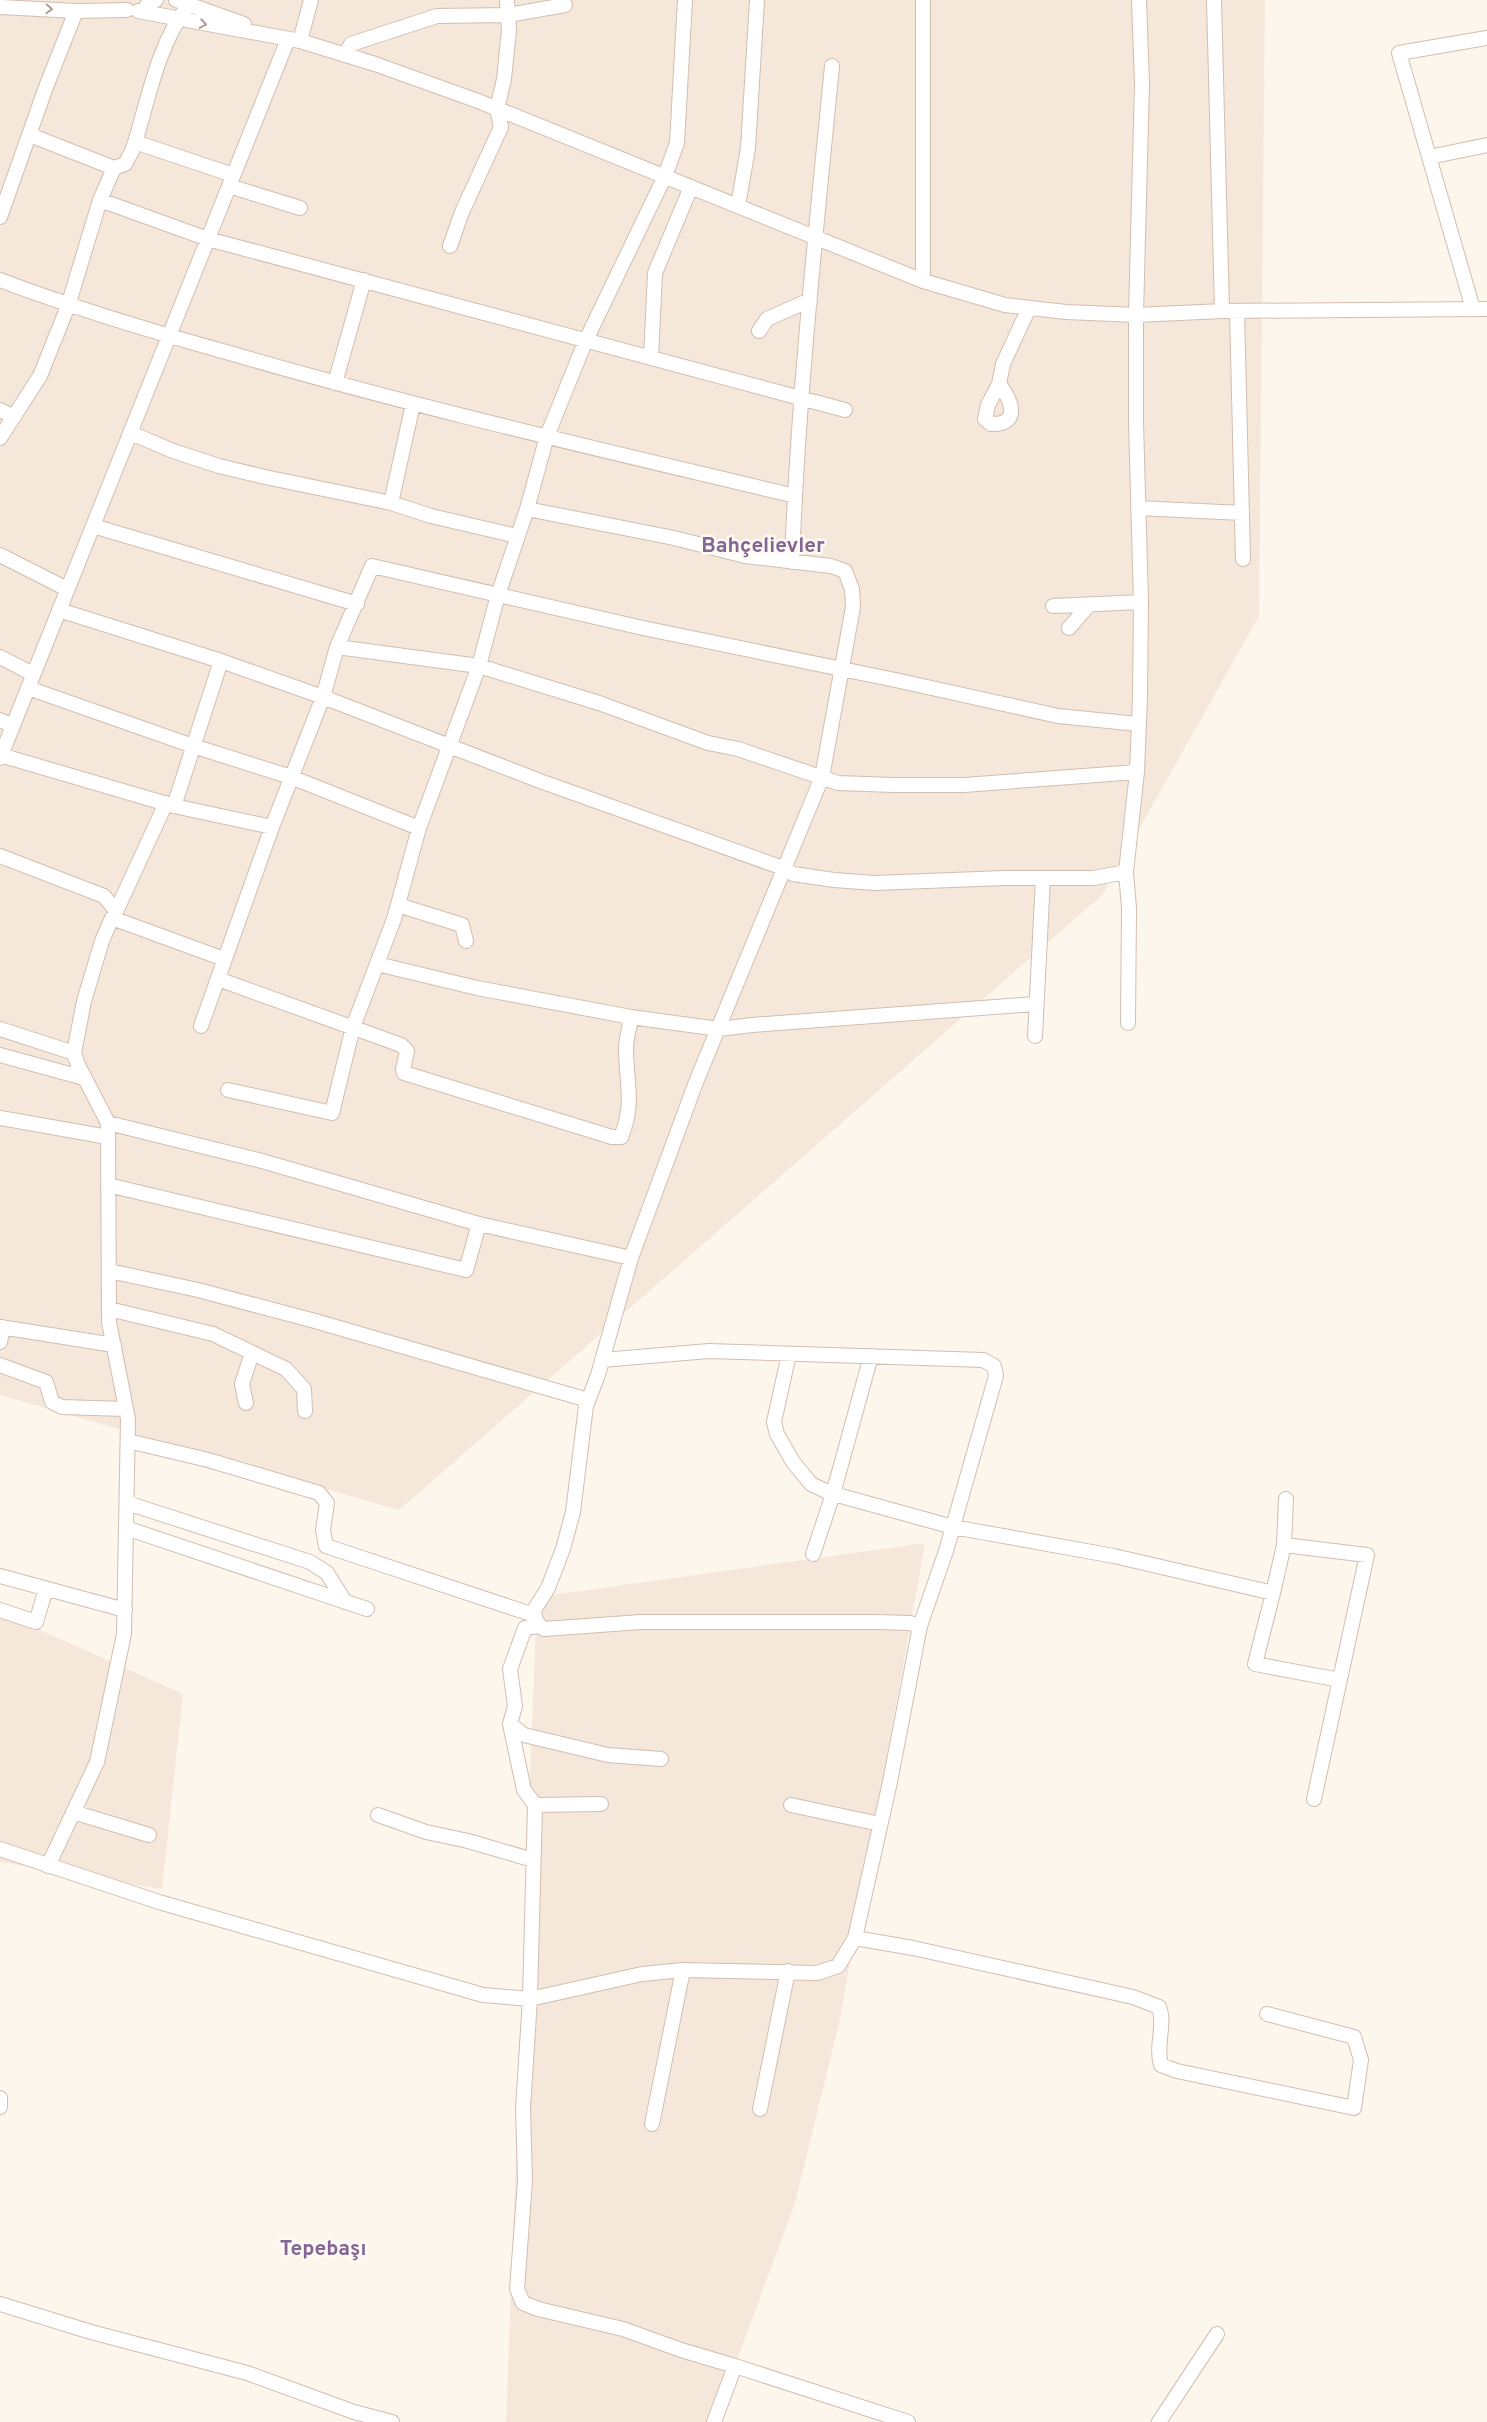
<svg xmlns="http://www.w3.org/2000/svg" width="1487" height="2422" viewBox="0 0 1487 2422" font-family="Overpass,sans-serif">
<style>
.residential{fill:#f5e8da}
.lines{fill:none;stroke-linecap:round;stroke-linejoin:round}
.minor-casing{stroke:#d1beb0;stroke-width:16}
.minor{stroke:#fff;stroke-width:14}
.oneway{stroke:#af9d94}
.labels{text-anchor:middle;stroke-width:5;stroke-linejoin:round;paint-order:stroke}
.district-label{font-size:21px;font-weight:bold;fill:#846695;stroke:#fffaf3}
</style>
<rect width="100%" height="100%" fill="#fdf6ec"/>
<!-- residential -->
<path class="residential" d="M0,0H1265L1259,616L1102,895L399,1510L0,1395Z
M925,1543L839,2024L795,2203L714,2422H506L537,1597Z
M0,1612L183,1694L162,1889L0,1862Z"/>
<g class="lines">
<!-- minor casing -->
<g class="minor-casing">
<path id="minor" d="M176,0L244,24
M1214,0L1222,311
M147,5L156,0
M0,7L76,11L127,10
M138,11L300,41L375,64L478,101L923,281L1005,305L1066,312L1136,315L1222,311L1487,309
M300,41L311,0
M345,55L351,44L437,16L508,15L565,5
M30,135L114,168
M135,142L233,175
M1429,157L1487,145
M229,186L300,208
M100,200L208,239L845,410
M738,206L748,148L757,0
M0,217L46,87L76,11
M450,246L462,212L501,127L497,109L504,79L509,30L507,0
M0,280C76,309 154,332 233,354C418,408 607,451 795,496
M923,281V0
M1473,309L1399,53L1487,38
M1237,311L1243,559
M759,331L767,319L810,300
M651,358L655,273L691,187
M335,383L364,280
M999,384C1011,399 1022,425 991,424L985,419L988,405L999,384L1003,364L1029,308
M0,410L14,417
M131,433L173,451L219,466L265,477L391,503L431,516L517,536
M0,438L40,376L68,306L100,200L114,168L125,164L133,149C148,102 157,45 188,6
M391,503L413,404
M1138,508L1242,513
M527,509L674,538L745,556L831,566L845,571L852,589L853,607L822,777L696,1082L631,1258L598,1375L586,1406L573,1512L563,1549L548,1588L534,1610C534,1618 538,1625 544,1629L641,1622H876L910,1623L920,1626
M93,526L357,604
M0,555L67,589
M792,562C798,396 816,231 832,66
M1053,606L1141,602
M59,610L221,661L323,697L540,781L786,869L793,874L834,880L875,883L1004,878H1094L1126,872L1137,772L1140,697L1141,602L1136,422V315L1142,84L1139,0
M1069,628L1088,606
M337,647L479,666L599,703L708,743L738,749L838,783L893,785H964L1137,772
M0,657L33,674
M28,688L193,746L291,777L419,828
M0,720L13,726
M0,755L174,806L272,827
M0,758L288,39
M174,806L221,661
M0,856L104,896L116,911
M1126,872L1129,908L1128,1023
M398,905L462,925L466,941
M113,918L166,803
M377,964L477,988L631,1017L719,1029L752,1025L1035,1004
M218,979L401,1045L407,1051L403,1069L404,1073L612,1137H621C635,1103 626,1082 626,1048C626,1038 630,1027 631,1017
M201,1026L272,827L323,697L337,647L372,566L643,628L900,681L1058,716L1138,724
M0,1029L74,1053
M1035,1036L1043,878
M0,1055L84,1078
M228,1090L332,1113L353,1027L394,919L419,828L479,666L498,595L527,509L547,436L586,340L665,176L677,143L685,0
M0,1118L108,1137
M108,1123L262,1161L479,1224L631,1258
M108,1185L466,1270L479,1224
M109,1271L198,1290L315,1321L588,1400
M109,1309L213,1334L286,1369L304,1389L305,1411
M0,1327L114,1345
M0,1342L3,1327
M789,1354L774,1422L777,1434L793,1462L811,1484L830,1493L953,1527L1114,1556L1273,1593L1255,1664L1340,1680
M0,1365L46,1382L52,1402L62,1407L125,1409
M246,1403L242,1384L252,1353
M128,1441L208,1460L319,1493L327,1503L323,1530L326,1546L534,1615
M127,1503L310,1562L327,1573L345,1602
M126,1528L367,1609
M1284,1545L1367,1555L1314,1799
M813,1554L833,1494L871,1356
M0,1576L125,1610
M1273,1593L1284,1545L1286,1499
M0,1610L36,1622L46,1589
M539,1626L525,1628L510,1669L515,1706L510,1724L524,1790L535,1805L530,1999L523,2108L525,2181L517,2289L523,2303L538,2309L623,2329L681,2350L735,2366
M510,1724L524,1735L608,1755L661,1759
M535,1805L601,1804
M791,1805L880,1824
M73,1812L149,1835
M378,1815L426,1832L468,1841L533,1860
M0,1849L159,1902L483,1995L530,1999L642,1974L683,1970L817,1973L838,1966L855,1938L890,1782L920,1626L946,1551L996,1376L994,1366L983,1360L709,1351L602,1360
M48,1866L97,1762L124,1634L128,1419L109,1322L108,1123L78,1065L74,1053L84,1001L102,941L112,918L224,959
M855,1938L913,1948L1133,1997L1159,2007C1166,2024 1155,2045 1161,2065L1177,2071L1354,2108L1361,2060L1354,2037L1267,2014
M0,2098V2107
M760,2109L788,1971
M652,2124L683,1970
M0,2304L91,2332L247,2373L354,2412L392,2422
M714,2422L735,2366L908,2422
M1159,2422L1217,2334"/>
</g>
<!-- minor -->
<use href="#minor" class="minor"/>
</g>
<!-- one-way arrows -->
<defs><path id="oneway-chevron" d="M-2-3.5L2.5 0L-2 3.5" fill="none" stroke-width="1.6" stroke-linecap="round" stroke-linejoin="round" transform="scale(1.25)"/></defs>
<g class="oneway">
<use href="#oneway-chevron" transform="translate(49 9) rotate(3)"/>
<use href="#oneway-chevron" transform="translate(203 24) rotate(10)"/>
</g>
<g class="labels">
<!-- district labels -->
<g class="district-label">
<text x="763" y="552">Bahçelievler</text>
<text x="323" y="2255">Tepebaşı</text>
</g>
</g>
</svg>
